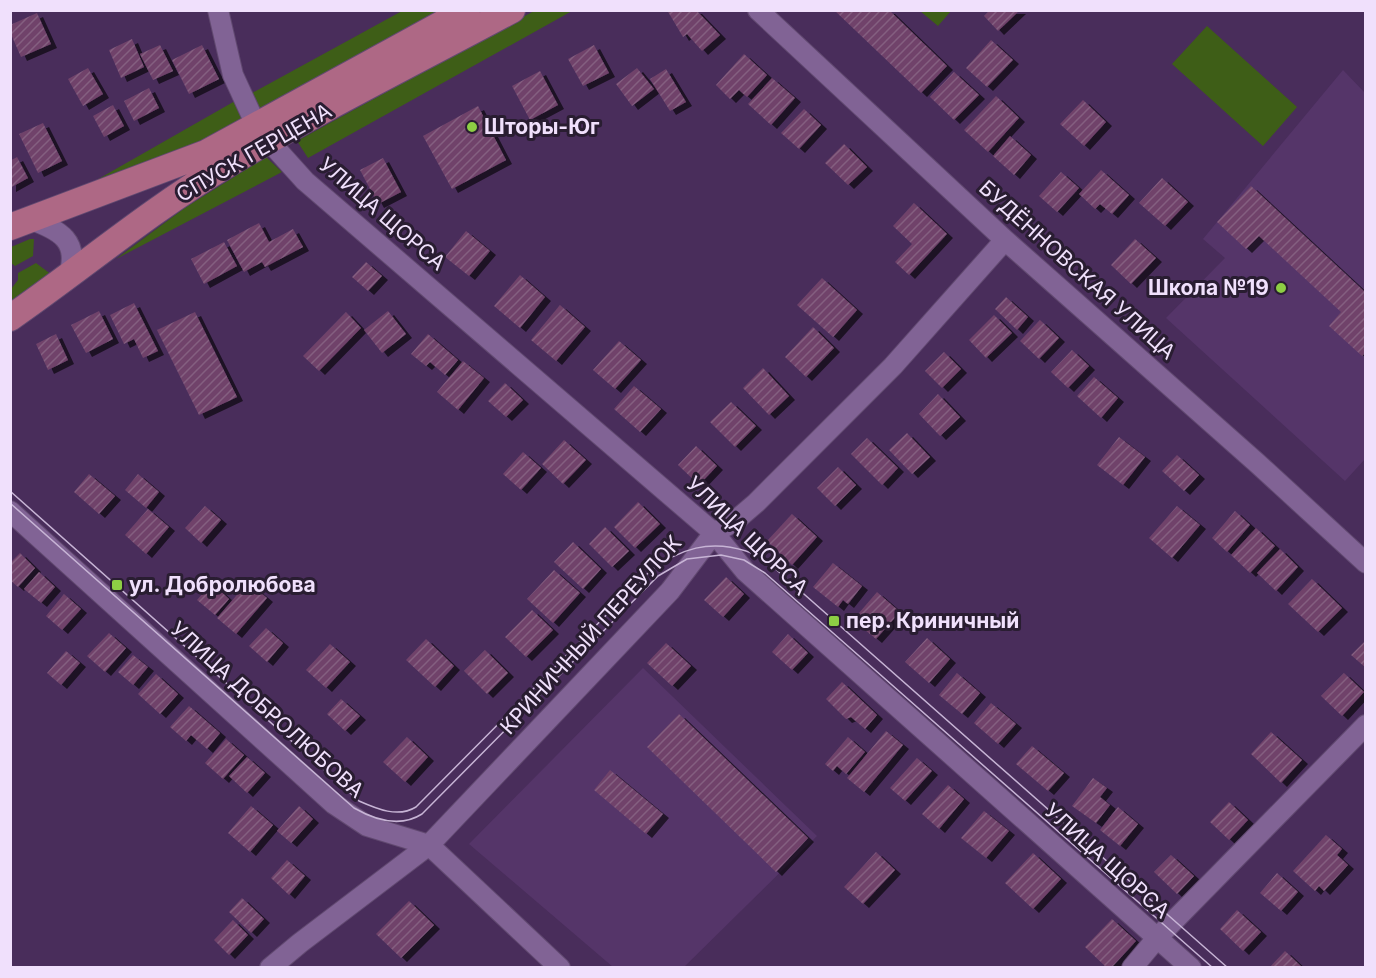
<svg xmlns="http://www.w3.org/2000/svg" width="1376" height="978" viewBox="0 0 1376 978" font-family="Inter,sans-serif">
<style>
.built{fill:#553569}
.grass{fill:#3e5e17}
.building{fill:url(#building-hatch);filter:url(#shadow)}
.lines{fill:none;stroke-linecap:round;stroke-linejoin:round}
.minor-casing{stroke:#614970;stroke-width:22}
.major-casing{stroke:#614970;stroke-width:28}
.minor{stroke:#816395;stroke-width:20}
.major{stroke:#ae6885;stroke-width:26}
.tram{stroke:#c7b4d5;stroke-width:1.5}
.poi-dot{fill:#8dce44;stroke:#291d31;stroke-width:2}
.labels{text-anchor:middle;stroke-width:6;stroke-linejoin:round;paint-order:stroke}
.poi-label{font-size:21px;font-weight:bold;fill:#f0e0fc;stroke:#291d31;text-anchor:start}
.street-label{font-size:21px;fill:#f0e0fc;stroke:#291d31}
</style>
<defs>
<pattern id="building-hatch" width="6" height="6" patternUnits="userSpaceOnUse" patternTransform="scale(1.5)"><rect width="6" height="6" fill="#6f436a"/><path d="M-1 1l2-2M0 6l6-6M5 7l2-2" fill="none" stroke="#845e80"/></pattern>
<filter id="shadow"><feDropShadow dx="6" dy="4" stdDeviation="0" flood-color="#0009"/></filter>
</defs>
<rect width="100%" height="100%" fill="#492d5b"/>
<!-- built -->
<path class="built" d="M1343,70L1365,93V459L1345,481L1166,318L1225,258L1203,239Z
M643,668L817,836L683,968L613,967L469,844Z"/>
<!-- grass -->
<path class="grass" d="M402,11H449L260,112L252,93Z
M534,11H572L308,158L297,141Z
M920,11H951L938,26Z
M1207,26L1297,107L1263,146L1172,64Z
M235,101L244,119L205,146L72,194Z
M266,157L282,172L116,259L186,207Z
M30,239H34L33,256L15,266L11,263V247Z
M36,263L52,275L11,303V289L18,280V273Z"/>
<!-- building -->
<path class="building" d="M667,10H696L720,35L702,51L687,34L683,37Z
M834,10H889L947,66L921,93Z
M990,10H1020L998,31L984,16Z
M37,13L51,44L21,57L10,32V25Z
M132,39L144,67L121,78L109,50Z
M991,40L1013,60L987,87L966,68Z
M160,45L173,71L153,80L140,54Z
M202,45L219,79L189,94L172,60Z
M594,45L609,73L583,86L568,59Z
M744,54L767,75L747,97L739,90L730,99L716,85Z
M88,68L103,94L83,106L68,79Z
M637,68L654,89L632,106L616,84Z
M666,69L686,102L670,111L650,79Z
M540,71L558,105L530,120L512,86Z
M954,72L979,95L954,120L930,97Z
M772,78L795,98L771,125L748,104Z
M149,88L159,108L134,121L124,101Z
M996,96L1019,118L988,152L964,130Z
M1083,100L1106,122L1084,146L1060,124Z
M113,105L124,126L104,137L93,116Z
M478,106L506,160L452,189L423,136Z
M804,109L821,125L799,149L781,133Z
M43,123L62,161L38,173L19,134Z
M1010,136L1031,155L1014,175L993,156Z
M844,144L867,167L848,185L825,163Z
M17,157L28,178L10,188V161Z
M383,158L401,192L378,204L360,170Z
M1101,170L1129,195L1112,214L1100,204L1095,209L1079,194Z
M1061,172L1079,188L1057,212L1039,196Z
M1162,178L1188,202L1165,226L1139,203Z
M1251,186L1366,293V352L1362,356L1329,326L1341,312L1259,236L1246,249L1217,222Z
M914,203L947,234L909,275L895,262L912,244L893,226Z
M259,223L269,242L293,229L303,247L265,267L262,262L244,272L227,240Z
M466,231L490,251L469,276L445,257Z
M1135,239L1156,258L1131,284L1111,265Z
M224,242L237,266L204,284L191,259Z
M366,262L382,276L368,291L352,277Z
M520,275L545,297L520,328L494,306Z
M822,278L857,310L833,337L797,305Z
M1006,297L1028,317L1017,330L995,309Z
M134,303L158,351L143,358L134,339L124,344L110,315Z
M560,305L585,327L556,361L531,340Z
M99,311L113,339L86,353L71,325Z
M388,311L406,334L382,353L364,330Z
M195,312L237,397L199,415L157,330Z
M346,312L361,328L319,371L303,356Z
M994,315L1012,333L986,358L969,340Z
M1040,320L1059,338L1039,359L1020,341Z
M813,327L834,348L806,377L785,357Z
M56,334L68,360L48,370L36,344Z
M428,334L458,360L445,375L430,362L426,366L411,354Z
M619,341L641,360L615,389L593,370Z
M1072,350L1089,366L1068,388L1051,372Z
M944,352L961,369L942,388L925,371Z
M463,361L484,378L458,410L437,392Z
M763,368L789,396L769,415L743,388Z
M1094,377L1118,398L1101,418L1077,396Z
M505,383L523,400L506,417L488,401Z
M634,386L661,409L640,432L614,409Z
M938,394L960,417L940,436L919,414Z
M731,402L756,426L735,447L710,422Z
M907,433L930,457L912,474L889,450Z
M1119,437L1145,457L1123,485L1097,465Z
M867,438L898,468L882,485L851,454Z
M564,440L586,460L563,484L542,464Z
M696,446L717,466L699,485L678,465Z
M523,452L541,468L521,490L503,474Z
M1177,455L1199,475L1184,491L1162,471Z
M838,467L856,485L835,506L817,488Z
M89,474L115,496L99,514L74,492Z
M138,474L159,492L146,508L125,490Z
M638,502L660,524L635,548L614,527Z
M205,506L221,520L201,543L185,528Z
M1177,506L1200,525L1172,558L1149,538Z
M148,509L169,527L146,554L125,535Z
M1235,511L1250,525L1227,552L1212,538Z
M792,514L817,537L792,565L767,541Z
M605,527L629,551L612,567L589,544Z
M1256,528L1275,546L1250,573L1231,555Z
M573,542L601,569L583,589L554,562Z
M1280,549L1298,567L1276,591L1257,573Z
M20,553L35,568L18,587L10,580V563Z
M833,563L862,586L848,604L843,600L838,607L813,587Z
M554,570L580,593L553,623L527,599Z
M39,572L55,587L41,603L24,589Z
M726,577L744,594L723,617L704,600Z
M1312,579L1342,608L1318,632L1288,604Z
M248,582L267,598L236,634L217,618Z
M212,583L229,599L215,615L197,600Z
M877,592L900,612L876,639L853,620Z
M64,594L81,609L62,630L46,616Z
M532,610L553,630L526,657L505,637Z
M266,628L283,643L267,662L249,646Z
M109,633L126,648L105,672L87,656Z
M788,634L808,653L792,670L772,652Z
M927,638L950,659L929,683L905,662Z
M426,639L454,666L435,687L406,660Z
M1366,640V668L1351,655Z
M666,643L691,666L672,686L647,663Z
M330,644L350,662L326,688L306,670Z
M485,650L508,673L487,694L464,671Z
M66,651L80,663L61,685L47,673Z
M133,655L148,667L133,685L118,672Z
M957,673L980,693L962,714L939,695Z
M1344,673L1364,692L1342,716L1321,696Z
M156,674L178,694L160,714L138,694Z
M842,682L877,715L865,729L851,717L846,719L826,699Z
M341,699L360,716L345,731L327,714Z
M991,703L1016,724L998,744L974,723Z
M189,706L220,733L207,749L191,735L186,741L170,727Z
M679,714L808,838L776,872L647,747Z
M886,731L903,745L864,792L847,778Z
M1271,732L1302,760L1281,783L1251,754Z
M407,737L428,757L405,782L383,762Z
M848,737L865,752L846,774L837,766L833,771L825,764Z
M226,739L244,755L223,779L205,763Z
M1032,746L1064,773L1048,791L1016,764Z
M247,757L265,773L247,793L229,776Z
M917,758L932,771L905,801L890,788Z
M610,770L663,814L646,834L594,790Z
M1093,778L1107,788L1100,797L1110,805L1096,823L1072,806Z
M948,785L964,799L939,829L922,814Z
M1229,802L1248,820L1229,840L1210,822Z
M251,806L273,825L250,852L228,833Z
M299,806L313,819L291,843L277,831Z
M1118,807L1138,824L1120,846L1100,830Z
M984,811L1009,831L986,858L961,838Z
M1326,835L1342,849L1337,855L1348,865L1324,891L1319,886L1315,891L1293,871Z
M876,852L895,870L863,904L844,887Z
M1033,853L1061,879L1033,909L1005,883Z
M1171,855L1194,876L1177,894L1154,872Z
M287,860L305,876L289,895L271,878Z
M1277,873L1298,892L1281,911L1260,893Z
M242,898L264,919L251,933L229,912Z
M409,901L434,925L401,958L376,934Z
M1237,910L1261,932L1243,951L1220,929Z
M1112,919L1136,941L1111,968H1107L1085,947Z
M233,920L248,935L229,955L214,940Z
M1285,951L1303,968H1269Z"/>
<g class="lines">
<!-- minor casing -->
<g class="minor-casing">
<path id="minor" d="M218,10L233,75L256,125
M758,10L1005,240L1257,463L1366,563
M269,141L305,181L714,533L745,571L1191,968
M29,219C60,230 81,241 68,278
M10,511L334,804L367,826L429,845L560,968
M270,968L300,943L429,845L670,591L714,533L735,521L756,503L893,366L1005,240
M1132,968L1157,938L1366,725"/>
</g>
<!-- major casing -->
<g class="major-casing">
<path id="major" d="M10,227L206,153L467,10
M10,318C82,268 148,212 223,167C317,111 415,62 512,10"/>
</g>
<!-- minor -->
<use href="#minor" class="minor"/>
<!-- major -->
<use href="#major" class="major"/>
<!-- tram -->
<path class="tram" d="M10,491L359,801C377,809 398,818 416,807L651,570C681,549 709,539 746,551C754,553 763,560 771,565L1228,968
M10,503L354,808C375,820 400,828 422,814L658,576L687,559L721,555L744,560L765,573L1213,968"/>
</g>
<!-- markers -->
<g class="poi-dot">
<circle cx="472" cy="127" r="6"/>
<circle cx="1281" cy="288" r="6"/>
<rect x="111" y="579" width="12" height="12" rx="3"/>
<rect x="828" y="615" width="12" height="12" rx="3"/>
</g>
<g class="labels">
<!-- poi labels -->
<g class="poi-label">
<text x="484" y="134">Шторы-Юг</text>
<text x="1269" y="295" text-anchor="end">Школа №19</text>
<text x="129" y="592">ул. Добролюбова</text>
<text x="846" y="628">пер. Криничный</text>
</g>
<!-- street labels -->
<g class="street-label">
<text transform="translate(254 153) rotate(-30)" y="7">СПУСК ГЕРЦЕНА</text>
<text transform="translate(382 214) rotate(41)" y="7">УЛИЦА ЩОРСА</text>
<text transform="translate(1077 270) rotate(42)" y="7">БУДЁННОВСКАЯ УЛИЦА</text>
<text transform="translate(747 536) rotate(44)" y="7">УЛИЦА ЩОРСА</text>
<text transform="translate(591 635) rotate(-48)" y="7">КРИНИЧНЫЙ ПЕРЕУЛОК</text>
<text transform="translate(267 710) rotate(42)" y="7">УЛИЦА ДОБРОЛЮБОВА</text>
<text transform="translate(1107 861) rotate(42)" y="7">УЛИЦА ЩОРСА</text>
</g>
</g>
<!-- border -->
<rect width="1376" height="978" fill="none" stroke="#f0e0fc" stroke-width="24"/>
</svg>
